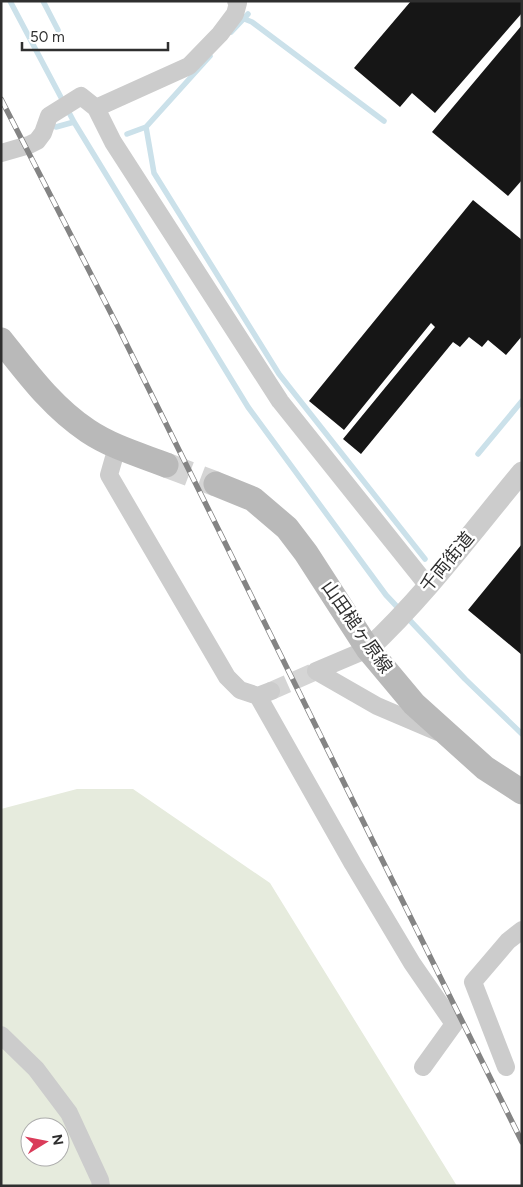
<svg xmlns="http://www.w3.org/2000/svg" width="523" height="1187" viewBox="0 0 523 1187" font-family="Figtree,'Noto Sans JP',sans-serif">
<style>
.green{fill:#e6ebdd;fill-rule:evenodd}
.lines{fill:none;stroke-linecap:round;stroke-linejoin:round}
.stream{stroke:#cbe1ea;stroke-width:5.5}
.building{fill:#161616}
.minor-tunnel{stroke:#d5d5d5;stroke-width:18;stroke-dasharray:18 9;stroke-linecap:butt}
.secondary-tunnel{stroke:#d5d5d5;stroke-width:25;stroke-dasharray:25 12;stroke-linecap:butt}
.minor{stroke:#ccc;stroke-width:18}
.tertiary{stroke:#ccc;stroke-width:21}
.secondary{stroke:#b9b9b9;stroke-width:25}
.rail-casing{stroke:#848484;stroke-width:5.5}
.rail{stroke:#fff;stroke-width:4;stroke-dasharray:11;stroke-linecap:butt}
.labels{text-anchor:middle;stroke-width:5;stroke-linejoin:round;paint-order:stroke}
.street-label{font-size:18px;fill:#2f2f2f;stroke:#fff}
</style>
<rect width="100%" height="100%" fill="#fff"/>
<!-- green -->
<path class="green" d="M77,789H133L270,883L457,1186H1V809ZM30,1127H60V1157H30Z"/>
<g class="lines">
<!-- stream -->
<path class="stream" d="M10,1L74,122L248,407L386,595L465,679L522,734
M43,1L58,30
M242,18L252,22L384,121
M231,32L248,14
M210,56L146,127L154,173L279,374L425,559
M56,127L74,122
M127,134L146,127
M478,454L522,401"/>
</g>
<!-- building -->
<path class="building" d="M411,1H522V13L435,113L412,93L400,107L354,68Z
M522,25V180L508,196L432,132Z
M473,200L522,240V336L506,355L488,340L482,347L469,337L460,347L453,342L361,454L343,439L435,327L431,323L344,430L309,401Z
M522,544V655L468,610Z"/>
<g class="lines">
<!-- minor-tunnel -->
<path class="minor-tunnel" d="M271,691L316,671"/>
<!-- secondary-tunnel -->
<path class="secondary-tunnel" d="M166,465L216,484"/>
<!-- minor -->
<path class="minor" d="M96,108L189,66L220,34L235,14L238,3L236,1
M1,153L29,145L37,141L43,133L49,116L81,96L96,108L113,142L280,401L428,586
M117,447L109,475L227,677L240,690L258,696L271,691
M316,671L377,706L438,732
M316,671L368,649
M258,696L353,864L412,963L454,1024L423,1067
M1,1035L36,1069L69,1113L100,1180L101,1186
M506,1067L473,982L508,941L522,930"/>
<!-- tertiary -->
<path class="tertiary" d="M368,649C425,596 472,532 522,472"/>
<!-- secondary -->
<path class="secondary" d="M1,340C28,374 52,407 88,431C112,447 140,455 166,465
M216,484L253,499L287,528L306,553L368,649L414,704L485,768L522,792"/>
<!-- rail casing -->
<g class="rail-casing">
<path id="rail" d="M1,99L119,329L522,1142"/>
</g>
<!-- rail -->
<use href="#rail" class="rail"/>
</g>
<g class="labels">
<!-- street labels -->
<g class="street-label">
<text transform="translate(447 562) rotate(-50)" y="6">千両街道</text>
<text transform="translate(357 627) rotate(55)" y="6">山田槌ヶ原線</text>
</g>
</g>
<!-- border -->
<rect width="523" height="1187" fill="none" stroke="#2f2f2f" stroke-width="5"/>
<!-- north arrow -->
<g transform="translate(45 1142) rotate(80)"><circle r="24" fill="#ffffff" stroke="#acacac"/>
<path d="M0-4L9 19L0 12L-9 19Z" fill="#da3c5a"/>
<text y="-8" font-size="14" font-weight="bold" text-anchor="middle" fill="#2f2f2f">N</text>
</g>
<!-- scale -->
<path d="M22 42v8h146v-8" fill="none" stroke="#2f2f2f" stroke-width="2.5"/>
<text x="30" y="42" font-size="15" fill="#2f2f2f" stroke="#ffffff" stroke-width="4" paint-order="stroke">50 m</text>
</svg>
